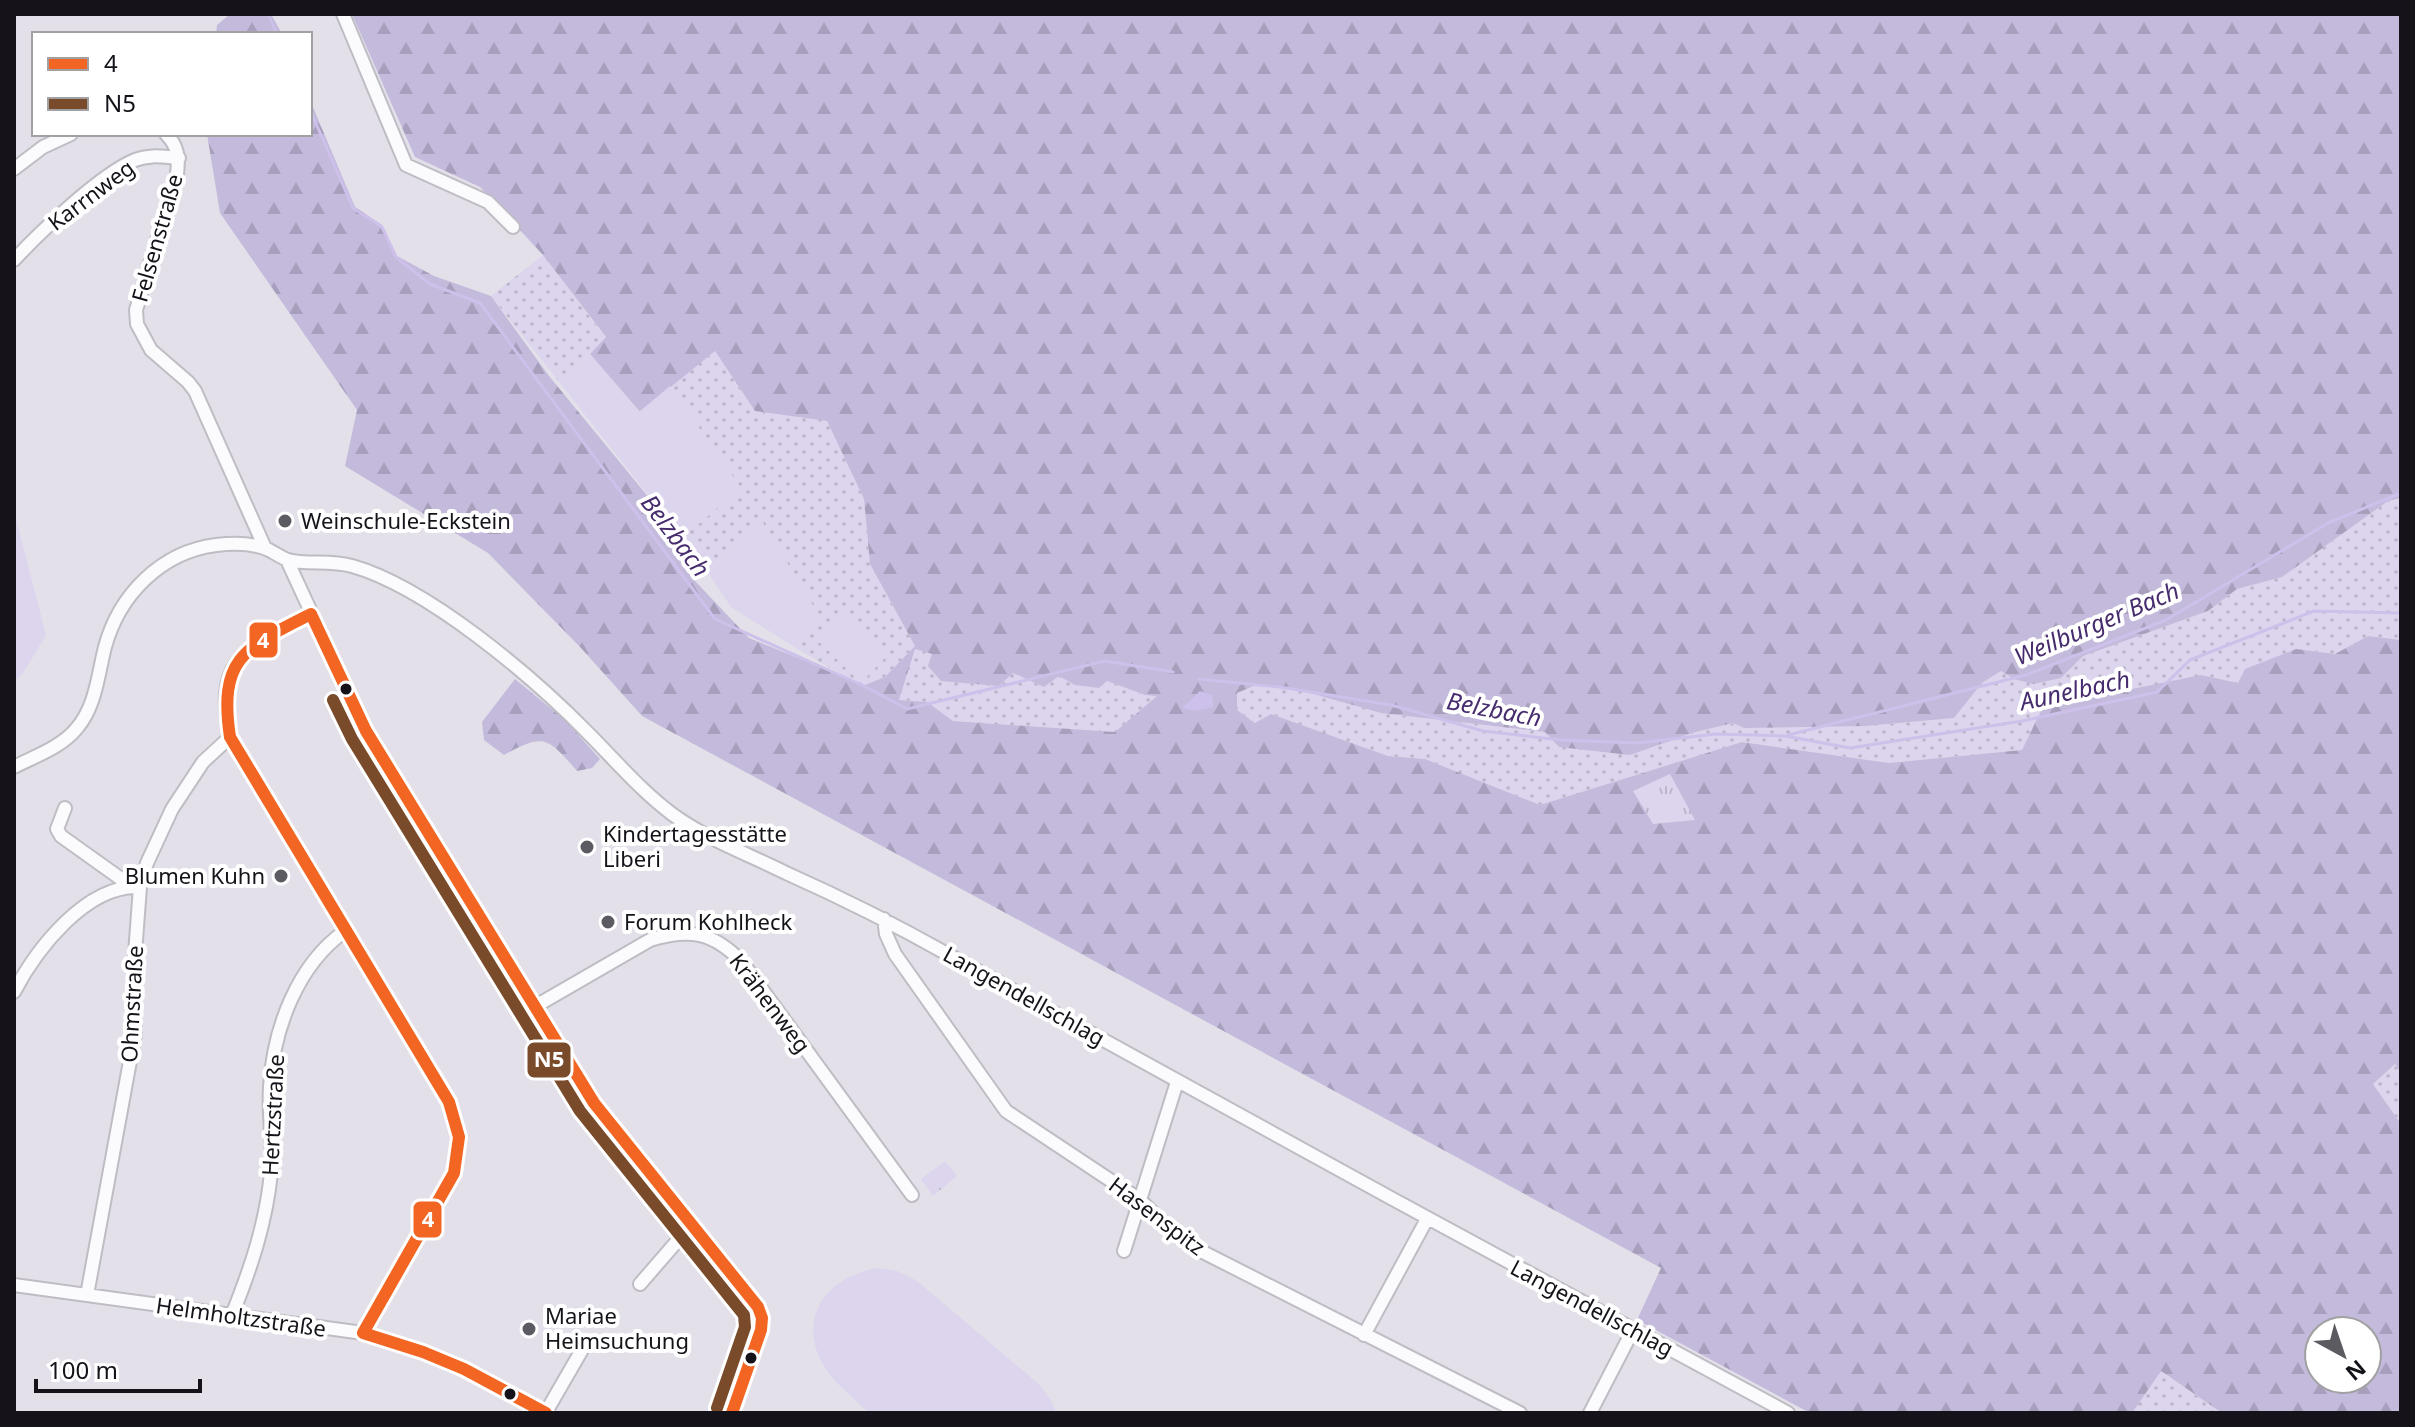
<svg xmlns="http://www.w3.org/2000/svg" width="2415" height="1427" viewBox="0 0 2415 1427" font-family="'Noto Sans',sans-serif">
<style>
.grass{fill:url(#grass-dots)}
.forest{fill:url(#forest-firs);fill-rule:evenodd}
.park{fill:url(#park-tufts)}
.garden{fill:#dcd5ed}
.water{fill:#cdc0ea}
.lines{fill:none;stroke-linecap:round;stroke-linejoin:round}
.stream{stroke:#cdc0ea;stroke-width:3}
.minor-casing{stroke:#bebdc4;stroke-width:16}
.minor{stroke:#fbfafc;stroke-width:12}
.bus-1-casing{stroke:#fff;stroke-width:18}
.bus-2-casing{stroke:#fff;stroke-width:18}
.bus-1{stroke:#f26522;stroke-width:12}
.bus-2{stroke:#7a4b2a;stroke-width:12}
.poi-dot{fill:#5d5b62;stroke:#fff;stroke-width:3}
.bus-dot{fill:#151319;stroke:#fff;stroke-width:3}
.labels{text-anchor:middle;stroke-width:8;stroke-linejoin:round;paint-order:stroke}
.street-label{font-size:22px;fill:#151319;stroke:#fff}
.poi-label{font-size:22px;fill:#151319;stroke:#fff;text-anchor:start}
.water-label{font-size:24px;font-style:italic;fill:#462c6e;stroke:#fff}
.line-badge{stroke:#fff;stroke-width:3}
.badge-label{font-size:22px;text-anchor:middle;font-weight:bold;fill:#fff}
</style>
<defs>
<pattern id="grass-dots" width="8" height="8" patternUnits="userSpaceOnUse" patternTransform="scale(2)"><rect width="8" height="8" fill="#dcd5ed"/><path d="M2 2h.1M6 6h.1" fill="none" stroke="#bcb6cb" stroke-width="1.8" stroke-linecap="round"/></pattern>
<pattern id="forest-firs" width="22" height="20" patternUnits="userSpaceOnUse" patternTransform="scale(2)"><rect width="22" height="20" fill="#c4badc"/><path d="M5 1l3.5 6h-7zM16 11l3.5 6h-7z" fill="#a89fbc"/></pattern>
<pattern id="park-tufts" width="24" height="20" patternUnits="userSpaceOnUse" patternTransform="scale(2)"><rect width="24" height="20" fill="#dcd5ed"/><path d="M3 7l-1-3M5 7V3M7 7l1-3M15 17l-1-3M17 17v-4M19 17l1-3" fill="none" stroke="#bcb6cb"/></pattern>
</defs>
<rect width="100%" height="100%" fill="#e3e0ea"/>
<!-- grass -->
<path class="grass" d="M543,255L606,338L560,383L491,296Z
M715,351L755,411L827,421L864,499L870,564L915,646L885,677L865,685L847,678L796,648L821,619L763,523L707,573L682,538L741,488L670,386Z
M2401,498V640L2368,636L2335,654L2295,649L2238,683L2201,675L2022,750L1889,763L1742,742L1540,805L1425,759L1388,756L1271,714L1255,723L1237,710V693L1256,685L1292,688L1381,713L1545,732L1692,733L1734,723L1744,728L1866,726L1954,718L1982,683L2001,671L2014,679L2061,678L2083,656L2208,611L2237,589L2282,577L2388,501Z
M915,649L1013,673L1044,687L1059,676L1107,681L1145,695H1158L1116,732L953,721L927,702L899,700Z
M2395,1064L2401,1073V1124L2373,1083Z
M2160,1371L2222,1413H2132Z"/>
<!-- forest -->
<path class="forest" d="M230,14H271L282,34H216L217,25Z
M352,14H2401V498L2388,501L2282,577L2237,589L2208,611L2083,656L2061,678L2033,684L2014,679L2001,671L1982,683L1954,718L1866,726L1744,728L1733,723L1692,733L1630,755L1559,747L1545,732L1381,713L1292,688L1256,685L1237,693V710L1255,723L1271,714L1388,756L1425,759L1540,805L1742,742L1889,763L2022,750L2043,707L2201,675L2238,683L2245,669L2296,649L2335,654L2368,636L2401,640V1073L2395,1064L2373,1084L2401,1124V1413H2222L2161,1371L2132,1413H1810L1637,1320L1661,1268L642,716L581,648L488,553L345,466L357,410L220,213L207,134H310V100L355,207L382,225L397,256L434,276L491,296L549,376L673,527L695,581L749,638L865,685L885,677L915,646L870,564L864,499L827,421L755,411L715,351L640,412L590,354L606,337L543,255L480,187L415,157ZM915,649L932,654L928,666L941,681L999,686L1013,673L1044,687L1059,676L1075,685L1099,688L1107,681L1145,695L1157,696L1115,732L953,721L927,702L899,700ZM2319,1331H2367V1379H2319Z
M515,679L565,720L600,759L592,768L577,771C548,738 545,732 504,755L484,740L482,722Z"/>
<!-- park -->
<path class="park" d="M1670,774L1695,820L1653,824L1633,791Z
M945,1161L957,1176L933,1196L921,1179Z"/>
<!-- garden -->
<path class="garden" d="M590,354L639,412L670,386L741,488L682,538L560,383Z
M14,511L46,635L22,675L14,681Z
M763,523L821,619L796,648L731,607L708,573Z
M838,612L885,658L861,683L814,637Z
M876,1268L897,1271L917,1281L1040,1385L1052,1402L1056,1413C1009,1413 962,1413 915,1413C903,1413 883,1417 872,1413C864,1410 854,1399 848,1393C793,1348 804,1283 876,1268Z"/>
<!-- water -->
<path class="water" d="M1200,691L1212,695L1214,707L1195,711L1182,708Z"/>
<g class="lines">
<!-- stream -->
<path class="stream" d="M268,14L277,34
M310,110L353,208L382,227L396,257L430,284L480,303L715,619L864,686L907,709L1105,661L1173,672
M1199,679L1280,687L1391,705L1483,731L1560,740L1637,743L1716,734L1785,736L1850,748L2022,721L2157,692L2190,660L2314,611L2401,613
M1788,735L2026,675L2166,620L2328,523L2401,493"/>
<!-- minor casing -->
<g class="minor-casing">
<path id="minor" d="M343,14L406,165L488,202L513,227
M166,134C178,146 179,157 177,174L136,310L137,324L151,350L188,382L195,391L265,548
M14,169L43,147L71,134
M14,260C40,232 101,174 135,160C150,154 164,157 179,158
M287,560L366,731L594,1103L758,1307L762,1318L761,1330L732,1413
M311,614C248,646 213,657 230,737L449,1102L459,1137L454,1173L363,1333
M14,767C35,756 62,747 77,728C96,706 98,674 105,647C119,595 161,552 216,545C233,543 254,543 269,550C273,552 284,559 288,560C307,565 330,560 352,566C427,587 532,676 587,732C615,760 640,790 672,814C706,839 748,854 786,873C842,898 896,925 949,955C1228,1110 1507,1262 1788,1413
M65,808L57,829L61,836L131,886
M884,919L886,934L895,954L1006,1111L1140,1200L1176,1235L1193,1247L1520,1413
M14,992C36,950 86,884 140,887
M534,1007L650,940C690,928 713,932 742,962L912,1195
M1124,1251L1177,1082
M640,1284L692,1224
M14,1285L363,1333L423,1352L464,1369L546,1413
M87,1295L135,1034L134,967L140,887L147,863L172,809L203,762L230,737
M232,1315C251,1268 266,1223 271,1173C274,1144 268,1116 270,1087C273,1030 297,965 345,931
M1364,1335L1427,1219
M546,1412L583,1348
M1590,1413L1633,1330"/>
</g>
<!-- minor -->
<use href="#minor" class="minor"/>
<!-- bus-1 casing -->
<g class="bus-1-casing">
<path id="bus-1" d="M546,1413L464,1369L423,1352L363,1333L454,1173L459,1137L449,1102L230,737C218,657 246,647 311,614L366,731L594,1103L758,1307L762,1318L761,1330L732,1413"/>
</g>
<!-- bus-2 casing -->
<g class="bus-2-casing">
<path id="bus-2" d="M333,700L352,739L580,1111L744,1315L745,1327L717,1408"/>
</g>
<!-- bus-1 -->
<use href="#bus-1" class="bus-1"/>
<!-- bus-2 -->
<use href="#bus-2" class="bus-2"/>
</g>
<!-- markers -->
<g class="poi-dot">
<circle cx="285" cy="521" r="8"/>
<circle cx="587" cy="847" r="8"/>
<circle cx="281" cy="876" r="8"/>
<circle cx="608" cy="922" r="8"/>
<circle cx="529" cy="1329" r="8"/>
</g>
<g class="bus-dot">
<circle cx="346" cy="689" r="7"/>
<circle cx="751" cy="1358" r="7"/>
<circle cx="510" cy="1394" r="7"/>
</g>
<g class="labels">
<!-- street labels -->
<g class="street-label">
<text transform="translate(91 195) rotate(-37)" y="8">Karrnweg</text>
<text transform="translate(157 238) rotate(-74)" y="8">Felsenstraße</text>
<text transform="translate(1024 996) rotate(29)" y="8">Langendellschlag</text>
<text transform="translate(770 1003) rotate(53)" y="8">Krähenweg</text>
<text transform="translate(132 1004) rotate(-87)" y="8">Ohmstraße</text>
<text transform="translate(273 1115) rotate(-87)" y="8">Hertzstraße</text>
<text transform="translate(1157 1216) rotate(37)" y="8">Hasenspitz</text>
<text transform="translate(1592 1308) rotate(28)" y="8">Langendellschlag</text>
<text transform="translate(241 1317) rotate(8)" y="8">Helmholtzstraße</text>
</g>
<!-- poi labels -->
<g class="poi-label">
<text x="301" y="529">Weinschule-Eckstein</text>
<text x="603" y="842">Kindertagesstätte<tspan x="603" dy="25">Liberi</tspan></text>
<text x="265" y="884" text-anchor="end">Blumen Kuhn</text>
<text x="624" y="930">Forum Kohlheck</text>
<text x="545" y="1324">Mariae<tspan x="545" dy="25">Heimsuchung</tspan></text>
</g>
<!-- water labels -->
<g class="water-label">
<text transform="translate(675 536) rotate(53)" y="8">Belzbach</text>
<text transform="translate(2097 624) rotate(-23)" y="8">Weilburger Bach</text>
<text transform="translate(2075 691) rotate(-12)" y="8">Aunelbach</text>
<text transform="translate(1494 710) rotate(11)" y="8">Belzbach</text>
</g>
</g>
<g class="line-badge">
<rect x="248" y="621" width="31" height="38" rx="8" fill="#f26522"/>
<rect x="526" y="1041" width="46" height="38" rx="8" fill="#7a4b2a"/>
<rect x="412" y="1200" width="31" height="39" rx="8" fill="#f26522"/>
</g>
<g class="badge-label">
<text x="263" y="648">4</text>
<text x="549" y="1067">N5</text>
<text x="428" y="1227">4</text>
</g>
<!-- border -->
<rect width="2415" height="1427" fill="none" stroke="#151319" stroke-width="32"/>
<!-- legend -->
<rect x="32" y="32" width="280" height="104" fill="#ffffff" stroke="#a1a1a3" stroke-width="2"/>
<rect x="48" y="58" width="40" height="12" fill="#f26522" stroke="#a1a1a3" stroke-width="2"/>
<text x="104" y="72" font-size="24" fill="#151319">4</text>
<rect x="48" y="98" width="40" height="12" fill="#7a4b2a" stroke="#a1a1a3" stroke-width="2"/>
<text x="104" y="112" font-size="24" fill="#151319">N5</text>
<!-- north arrow -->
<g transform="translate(2343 1355) rotate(140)"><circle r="38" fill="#ffffff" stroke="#a1a1a3" stroke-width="2"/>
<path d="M0-6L14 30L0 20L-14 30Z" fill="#5d5b62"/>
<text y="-12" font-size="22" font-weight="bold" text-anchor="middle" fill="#151319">N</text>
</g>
<!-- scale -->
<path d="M36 1379v12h164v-12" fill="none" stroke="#151319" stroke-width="4"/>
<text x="48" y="1379" font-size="24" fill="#151319" stroke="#ffffff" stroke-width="6" paint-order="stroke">100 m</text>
</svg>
